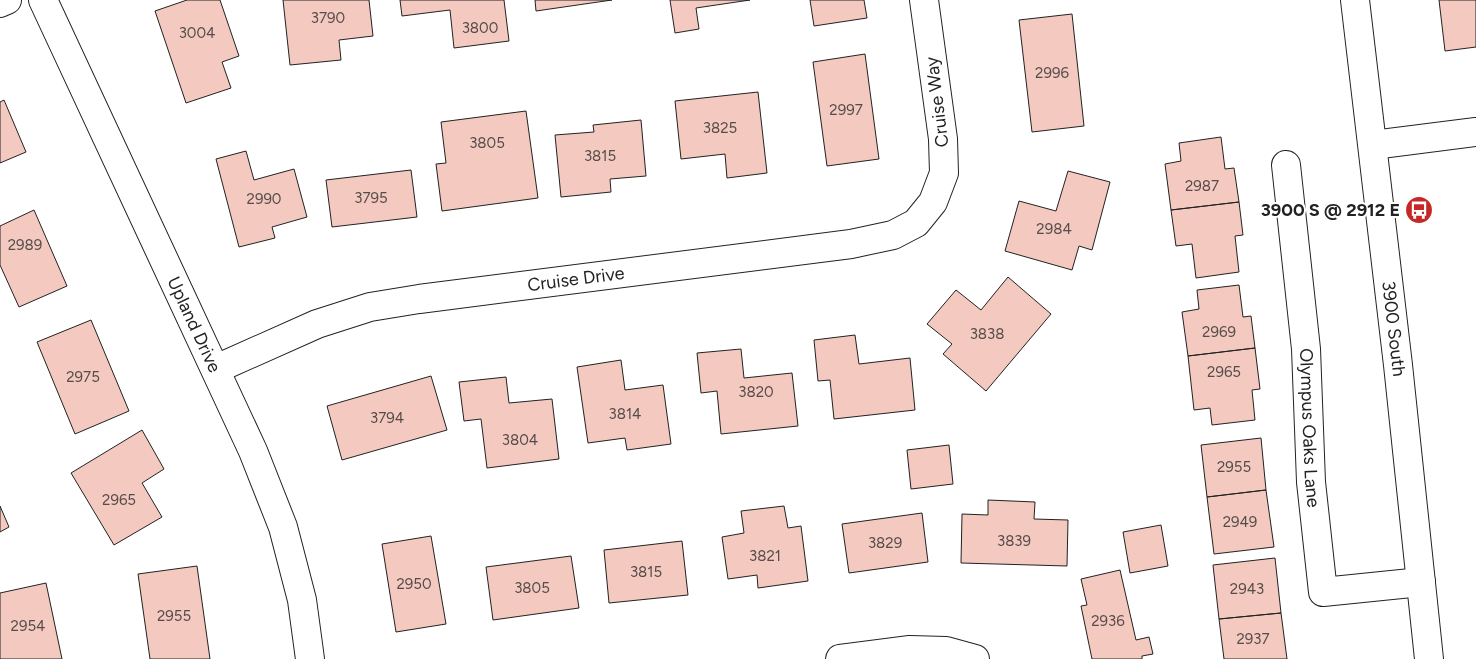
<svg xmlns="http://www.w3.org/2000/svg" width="1476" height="659" viewBox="0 0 1476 659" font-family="Figtree,sans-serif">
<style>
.building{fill:#f3c9c0;stroke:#222}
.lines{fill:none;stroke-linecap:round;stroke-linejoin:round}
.minor-casing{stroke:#222;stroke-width:30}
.tertiary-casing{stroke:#222;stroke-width:30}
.secondary-casing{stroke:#222;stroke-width:30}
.minor{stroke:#fff;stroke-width:28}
.tertiary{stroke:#fff;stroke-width:28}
.secondary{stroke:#fff;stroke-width:28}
.labels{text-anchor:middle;stroke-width:4;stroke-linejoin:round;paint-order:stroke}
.number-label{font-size:15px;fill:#564c4a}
.street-label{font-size:18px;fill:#222;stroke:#fff}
.poi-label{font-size:18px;font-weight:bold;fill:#222;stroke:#fff;text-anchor:end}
</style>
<rect width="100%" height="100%" fill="#fff"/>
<!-- building -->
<path class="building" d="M187,0H220L239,56L222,62L231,88L186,103L155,11Z
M283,0H369L373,36L339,40L341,60L290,65Z
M400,0H504L509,41L454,48L450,10L402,16Z
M535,0H612L536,11Z
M670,0H750L696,8L699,29L675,33Z
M810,0H864L867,18L814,26Z
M1439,0H1476V47L1445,51Z
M1072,14L1084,126L1032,132L1019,20Z
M865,54L879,159L827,166L813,62Z
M758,92L767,173L727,178L725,154L681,159L675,101Z
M4,100L26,152L0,163V102Z
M526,111L538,198L442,211L436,164L446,163L441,122Z
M641,120L646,176L610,179L611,192L561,197L555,135L594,132L593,125Z
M1221,137L1225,169L1234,168L1239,202L1171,210L1165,164L1181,161L1179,143Z
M246,151L254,180L294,169L307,217L272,227L275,238L239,247L216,159Z
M411,170L417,217L332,227L326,180Z
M1068,171L1110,182L1092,250L1079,246L1072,270L1005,251L1019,201L1056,211Z
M1239,202L1243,235L1235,236L1239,272L1196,278L1192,244L1176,246L1171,210Z
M34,210L67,286L19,307L0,265V226Z
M1008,277L1051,314L986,391L943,354L952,344L927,324L956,290L981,310Z
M1239,285L1243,317L1251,316L1255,348L1188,356L1182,312L1199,309L1197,290Z
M91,320L129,411L75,434L37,342Z
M855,335L859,364L910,358L915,410L834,419L830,380L818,381L814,340Z
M1255,348L1260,389L1252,390L1255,420L1212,425L1210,408L1194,410L1188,356Z
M741,349L744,378L792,373L798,426L721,434L717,391L701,393L697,353Z
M621,360L625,390L663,385L671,444L627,450L625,438L588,443L577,367Z
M431,376L447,430L342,460L327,406Z
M506,377L509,403L552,399L559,459L487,468L481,419L464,421L459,382Z
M142,430L164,469L142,483L162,517L114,545L71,473Z
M1261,438L1266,490L1207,497L1201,445Z
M949,445L953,484L911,489L907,450Z
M1266,490L1274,547L1214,554L1207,497Z
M988,500L1035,502L1034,519L1068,520L1067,566L961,563L962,514L988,515Z
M0,506L9,527L0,532Z
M784,506L788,528L801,526L808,581L758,588L757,575L728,579L722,537L744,533L741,511Z
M922,513L928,562L849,573L842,524Z
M1161,525L1168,566L1130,573L1123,532Z
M431,536L446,624L396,632L382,544Z
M682,541L688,595L609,603L604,550Z
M571,556L579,608L493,620L486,567Z
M1275,558L1281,613L1219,619L1213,565Z
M197,566L210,659H150L138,574Z
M1120,570L1136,640L1149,637L1153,654L1142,656V659H1092L1081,606L1087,605L1081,579Z
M46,583L62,659H0V593Z
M1281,613L1287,659H1224L1219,619Z"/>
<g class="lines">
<!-- minor casing -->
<g class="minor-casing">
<g id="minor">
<path d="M0,3L7,0"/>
<path d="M1373,145L1476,132"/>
<path id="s1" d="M1286,165L1306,349L1311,482L1323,592L1421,582"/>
<path id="s2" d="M216,369L317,324L370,307L419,299L851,244L893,235L916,223L933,202L944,173L943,139L924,0"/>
<path d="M840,659L910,650L946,651L975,659"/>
</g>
</g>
<!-- tertiary casing -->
<g class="tertiary-casing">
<g id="tertiary">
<path id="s3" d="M43,0L253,451L283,527L302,600L310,659"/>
</g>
</g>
<!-- secondary casing -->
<g class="secondary-casing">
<g id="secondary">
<path id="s4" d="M1355,0L1398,365L1429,659"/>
</g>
</g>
<!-- minor -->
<use href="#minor" class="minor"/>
<!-- tertiary -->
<use href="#tertiary" class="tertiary"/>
<!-- secondary -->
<use href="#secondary" class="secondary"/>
</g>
<!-- icons -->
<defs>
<g id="bus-disc" transform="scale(1.4375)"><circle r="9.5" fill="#c62828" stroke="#fff"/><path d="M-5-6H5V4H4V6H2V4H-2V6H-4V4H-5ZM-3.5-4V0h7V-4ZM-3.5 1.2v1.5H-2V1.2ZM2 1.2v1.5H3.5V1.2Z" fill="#fff"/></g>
</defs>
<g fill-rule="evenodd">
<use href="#bus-disc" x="1419" y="210"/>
</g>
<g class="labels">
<!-- number labels -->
<g class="number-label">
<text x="328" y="23">3790</text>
<text x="480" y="33">3800</text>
<text x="197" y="38">3004</text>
<text x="1052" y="78">2996</text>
<text x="846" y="115">2997</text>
<text x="720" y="133">3825</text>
<text x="487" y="148">3805</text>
<text x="600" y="161">3815</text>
<text x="1202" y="191">2987</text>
<text x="371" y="203">3795</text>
<text x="264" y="204">2990</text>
<text x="1054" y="234">2984</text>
<text x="25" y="250">2989</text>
<text x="1219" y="337">2969</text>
<text x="987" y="339">3838</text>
<text x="1224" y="377">2965</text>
<text x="83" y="382">2975</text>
<text x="756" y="397">3820</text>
<text x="625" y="419">3814</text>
<text x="387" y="423">3794</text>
<text x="520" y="445">3804</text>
<text x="1234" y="472">2955</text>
<text x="119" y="505">2965</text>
<text x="1240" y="527">2949</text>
<text x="1014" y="546">3839</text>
<text x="885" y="548">3829</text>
<text x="765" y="561">3821</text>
<text x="646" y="577">3815</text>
<text x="414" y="589">2950</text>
<text x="532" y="593">3805</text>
<text x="1247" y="594">2943</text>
<text x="174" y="621">2955</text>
<text x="1108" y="626">2936</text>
<text x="28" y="631">2954</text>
<text x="1253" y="644">2937</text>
</g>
<!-- street labels -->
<g class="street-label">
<text transform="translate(937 102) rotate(-97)" y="6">Cruise Way</text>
<text dy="6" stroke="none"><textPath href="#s2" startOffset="374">Cruise Drive</textPath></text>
<text dy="6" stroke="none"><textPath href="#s3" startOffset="358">Upland Drive</textPath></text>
<text dy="6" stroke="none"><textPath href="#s4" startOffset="331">3900 South</textPath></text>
<text dy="6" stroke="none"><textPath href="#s1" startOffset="264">Olympus Oaks Lane</textPath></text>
</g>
<!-- poi labels -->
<g class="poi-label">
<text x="1400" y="216">3900 S @ 2912 E</text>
</g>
</g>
</svg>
